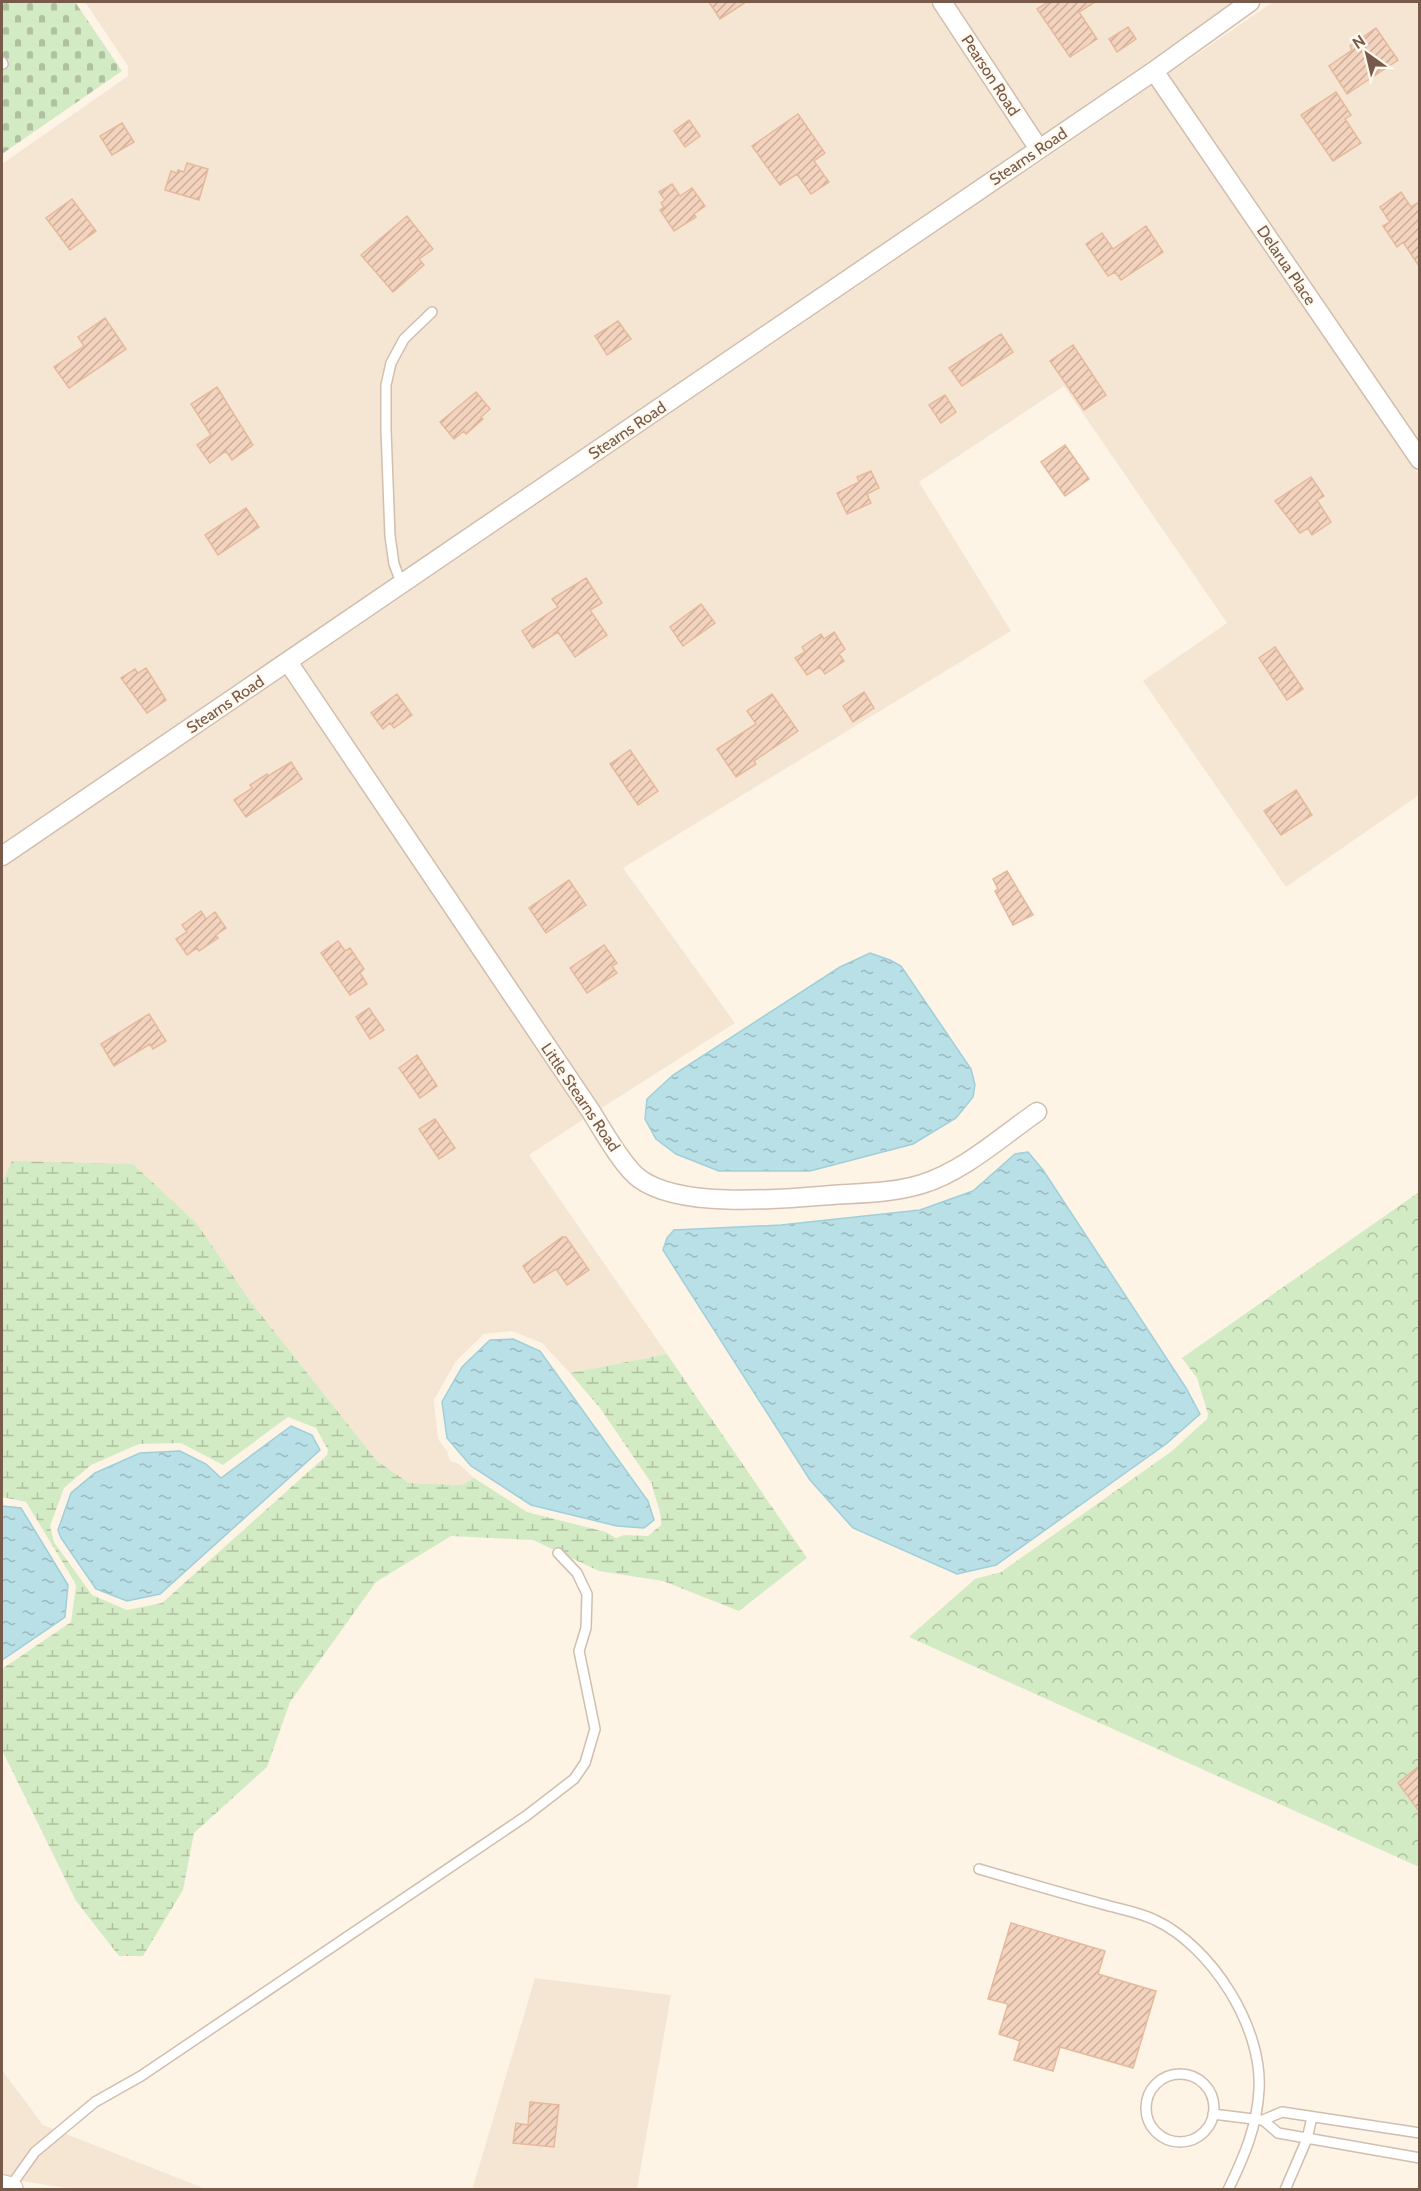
<svg xmlns="http://www.w3.org/2000/svg" width="1421" height="2191" viewBox="0 0 1421 2191" font-family="Cabin,sans-serif">
<style>
.residential{fill:#f5e6d4}
.wetland{fill:url(#wetland-marsh);fill-rule:evenodd}
.cemetery{fill:url(#cemetery-stones)}
.park{fill:url(#park-crowns)}
.water{fill:url(#water-ripples);stroke:#9fcfd9;stroke-width:1.5}
.building{fill:url(#building-hatch);stroke:#e6b99d;stroke-width:1.5}
.lines{fill:none;stroke-linecap:round;stroke-linejoin:round}
.lane-casing{stroke:#d1beae;stroke-width:12}
.street-casing{stroke:#d1beae;stroke-width:21}
.secondary-casing{stroke:#d4beac;stroke-width:28}
.lane{stroke:#fff;stroke-width:9}
.street{stroke:#fff;stroke-width:18}
.secondary{stroke:#fff;stroke-width:26}
.labels{text-anchor:middle;stroke-width:4.5;stroke-linejoin:round;paint-order:stroke}
.street-label{font-size:16px;fill:#775a4a;stroke:#fff8ec}
</style>
<defs>
<pattern id="wetland-marsh" width="20" height="14" patternUnits="userSpaceOnUse" patternTransform="scale(1.5)"><rect width="20" height="14" fill="#d3ebc4"/><path d="M1 5h8M5 5V1M11 12h8M15 12V8" fill="none" stroke="#b0c1a1"/></pattern>
<pattern id="cemetery-stones" width="16" height="16" patternUnits="userSpaceOnUse" patternTransform="scale(1.5)"><rect width="16" height="16" fill="#d3ebc4"/><path d="M2 7V4a2 2 0 0 1 4 0v3zM10 15v-3a2 2 0 0 1 4 0v3z" fill="#b0c1a1"/></pattern>
<pattern id="park-crowns" width="20" height="18" patternUnits="userSpaceOnUse" patternTransform="scale(1.5)"><rect width="20" height="18" fill="#d3ebc4"/><path d="M2 6a3 3 0 1 1 6 0M12 15a3 3 0 1 1 6 0" fill="none" stroke="#b0c1a1"/></pattern>
<pattern id="water-ripples" width="26" height="14" patternUnits="userSpaceOnUse" patternTransform="scale(1.5)"><rect width="26" height="14" fill="#b9e0e7"/><path d="M2 4q2-2 4 0t4 0M15 11q2-2 4 0t4 0" fill="none" stroke="#9bb9bd"/></pattern>
<pattern id="building-hatch" width="6" height="6" patternUnits="userSpaceOnUse" patternTransform="scale(1.5)"><rect width="6" height="6" fill="#f3d3bd"/><path d="M-1 1l2-2M0 6l6-6M5 7l2-2" fill="none" stroke="#caae9c"/></pattern>
</defs>
<rect width="100%" height="100%" fill="#fdf4e6"/>
<!-- residential -->
<path class="residential" d="M85,2H931L1026,146L2,844V164L128,76V66Z
M953,2H1236L1041,135Z
M1273,2H1419V443L1168,74Z
M1153,85L1416,471L1419,472V795L1286,887L1143,681L1227,623L1064,386L919,482L1011,631L623,868L735,1023L600,1109L301,665Z
M286,675L584,1119L529,1155L667,1354L570,1373L542,1343L512,1331L484,1334L456,1361L434,1400L438,1439L447,1451L450,1461L459,1464L474,1478L461,1485L409,1483L377,1461L251,1302L197,1224L2,1183V868Z
M535,1978L671,1995L637,2189L472,2190Z
M2,2070L43,2125L206,2189H73L2,2178Z"/>
<!-- wetland -->
<path class="wetland" d="M12,1161L133,1164L197,1224L251,1302L377,1461L409,1483L461,1485L474,1478L527,1512L606,1532L616,1538L624,1535L648,1536L661,1525C662,1510 654,1498 652,1484L600,1408L570,1373L667,1354L807,1558L739,1611L663,1581L599,1571L533,1540L451,1536L376,1582L290,1702L267,1767L194,1833L183,1890L143,1956H119L76,1901L2,1750V1669L71,1622L76,1586L74,1581L26,1502L2,1497V1183ZM288,1417L316,1428L328,1450L327,1455L162,1603L127,1610L92,1595L54,1542L50,1526L64,1488L91,1465L139,1444L181,1443L223,1465Z"/>
<!-- cemetery -->
<path class="cemetery" d="M2,2H75L122,71L2,154Z"/>
<!-- park -->
<path class="park" d="M1419,1192V1867L909,1637L975,1579L1001,1572L1172,1451L1207,1419L1208,1414L1197,1378L1182,1358Z"/>
<!-- water -->
<path class="water" d="M870,953L890,960L901,966L971,1069L975,1085L973,1097L956,1118L913,1144L810,1171H719L676,1154L656,1139L645,1119L647,1099L673,1075L840,967Z
M1028,1152L1043,1170L1186,1388L1200,1414L1166,1444L996,1565L957,1574L853,1528L810,1480L663,1250L667,1238L674,1230L781,1225L920,1210L973,1191L1015,1154Z
M513,1339L540,1351L648,1501L654,1520L644,1528L617,1526L531,1505L471,1466L447,1438L442,1402L462,1367L490,1340Z
M291,1426L312,1435L320,1450L160,1594L127,1601L96,1589L61,1538L58,1530L71,1493L95,1473L140,1453L180,1451L206,1464L221,1478Z
M2,1506L21,1508L68,1585L65,1617L2,1660Z"/>
<!-- building -->
<path class="building" d="M709,2H746L720,19Z
M1048,2H1095L1079,12L1097,39L1070,57L1037,9Z
M1128,27L1136,39L1117,52L1109,39Z
M1376,28L1398,60L1347,94L1329,66L1352,50L1350,46Z
M1336,92L1351,115L1345,119L1361,143L1333,161L1301,115Z
M798,114L825,153L814,161L829,182L811,194L797,174L780,185L752,146Z
M689,120L700,136L685,147L674,131Z
M122,123L134,142L112,155L100,136Z
M187,163L208,169L199,200L165,190L171,171L177,173L178,170L184,172Z
M672,184L680,196L692,188L705,206L694,214L696,217L674,231L660,210L664,207L661,203L665,200L659,192Z
M1401,192L1411,207L1419,202V266L1403,242L1397,247L1383,226L1390,222L1380,207Z
M72,199L96,231L70,250L46,218Z
M407,216L433,249L419,259L424,265L393,292L361,255Z
M1146,226L1163,252L1121,280L1115,272L1108,276L1086,244L1102,233L1113,249Z
M105,318L126,349L69,388L54,367L84,346L78,337Z
M618,321L631,339L607,355L595,336Z
M1001,334L1013,352L962,386L949,368Z
M1073,345L1106,395L1084,410L1050,361Z
M217,387L253,445L232,460L226,451L210,463L197,445L211,435L191,404Z
M476,392L490,409L481,417L483,419L466,434L464,431L454,439L440,422Z
M945,395L956,412L941,423L929,405Z
M1065,445L1089,479L1065,496L1041,462Z
M871,471L879,488L867,494L871,503L847,514L837,493L859,482L857,477Z
M1311,477L1324,496L1317,500L1331,522L1312,535L1308,528L1300,533L1275,501Z
M246,508L259,527L218,555L205,535Z
M586,578L602,603L590,610L607,635L575,657L558,632L533,648L522,631L558,607L552,599Z
M701,604L715,623L683,646L670,627Z
M834,632L845,649L839,654L844,661L825,674L820,667L807,675L795,658L805,652L802,647L821,634L824,639Z
M1275,647L1303,689L1287,700L1259,658Z
M146,668L166,700L147,713L121,678L135,669L138,673Z
M864,692L874,708L853,722L843,706Z
M397,694L412,715L394,728L390,723L383,729L371,713Z
M772,694L798,731L754,761L756,764L736,777L717,749L756,724L747,711Z
M630,750L658,791L638,805L610,764Z
M291,762L302,779L246,817L234,800L252,788L250,785L267,774L268,776Z
M1296,790L1312,815L1281,835L1264,811Z
M1007,871L1033,915L1013,925L995,891L998,889L993,879Z
M569,880L586,905L546,933L529,908Z
M201,911L206,919L215,912L226,928L216,935L218,938L199,951L197,948L187,955L176,939L187,932L182,925Z
M338,941L345,951L350,948L364,969L360,973L367,984L350,995L321,953Z
M604,945L617,963L612,966L617,973L587,993L570,968Z
M369,1008L384,1030L370,1039L356,1017Z
M149,1014L166,1041L153,1049L150,1044L114,1066L101,1044Z
M417,1055L437,1086L420,1098L399,1068Z
M435,1119L455,1148L439,1159L419,1129Z
M562,1237H566L589,1270L567,1285L556,1269L534,1283L523,1266Z
M1419,1766V1811L1398,1783Z
M1011,1923L1105,1951L1098,1974L1156,1991L1133,2068L1060,2047L1053,2071L1014,2060L1020,2041L999,2034L1008,2004L988,1999Z
M530,2102L559,2105L554,2147L513,2143L516,2123L528,2125Z"/>
<g class="lines">
<!-- lane casing -->
<g class="lane-casing">
<path id="lane" d="M2,62L3,64
M402,585L394,564L390,536L386,430V385L391,363L404,339L432,312
M979,1869C1020,1881 1061,1893 1102,1904C1119,1909 1139,1912 1155,1920C1211,1946 1263,2027 1259,2090C1257,2127 1244,2157 1228,2190
M1146 2108a34 34 0 1 1 68 0a34 34 0 1 1-68 0Z
M1213,2114L1261,2120
M1420,2133L1282,2112L1263,2120L1278,2133L1420,2158
M10,2187L35,2152L95,2102L141,2076L526,1816L574,1779L585,1763L595,1729L579,1651L586,1628L587,1594L577,1573L558,1553
M1285,2190L1307,2139L1312,2117"/>
</g>
<!-- street casing -->
<g class="street-casing">
<path id="street" d="M942,2L1039,149
M1154,71L1420,460
M288,662L592,1113C603,1131 624,1168 640,1179C681,1209 782,1199 832,1195C862,1193 893,1193 922,1184C964,1171 1001,1137 1037,1112
M2,856L1154,71L1250,2"/>
</g>
<!-- secondary casing -->
<g class="secondary-casing">
<path id="secondary" d="M2,2188L10,2190"/>
</g>
<!-- lane -->
<use href="#lane" class="lane"/>
<!-- street -->
<use href="#street" class="street"/>
<!-- secondary -->
<use href="#secondary" class="secondary"/>
</g>
<g class="labels">
<!-- street labels -->
<g class="street-label">
<text transform="translate(991 75) rotate(57)" y="6">Pearson Road</text>
<text transform="translate(1028 156) rotate(-34)" y="6">Stearns Road</text>
<text transform="translate(1287 265) rotate(56)" y="6">Delarua Place</text>
<text transform="translate(627 430) rotate(-34)" y="6">Stearns Road</text>
<text transform="translate(225 704) rotate(-34)" y="6">Stearns Road</text>
<text transform="translate(581 1097) rotate(56)" y="6">Little Stearns Road</text>
</g>
</g>
<!-- border -->
<rect width="1421" height="2191" fill="none" stroke="#775a4a" stroke-width="6"/>
<!-- north arrow -->
<g transform="translate(1367 54) rotate(326)" stroke="#fff8ec" stroke-width="4.5" paint-order="stroke">
<path d="M0-4.5L10 22L0 15L-10 22Z" fill="#775a4a"/>
<text y="-9" font-size="16" font-weight="bold" text-anchor="middle" fill="#775a4a">N</text>
</g>
</svg>
